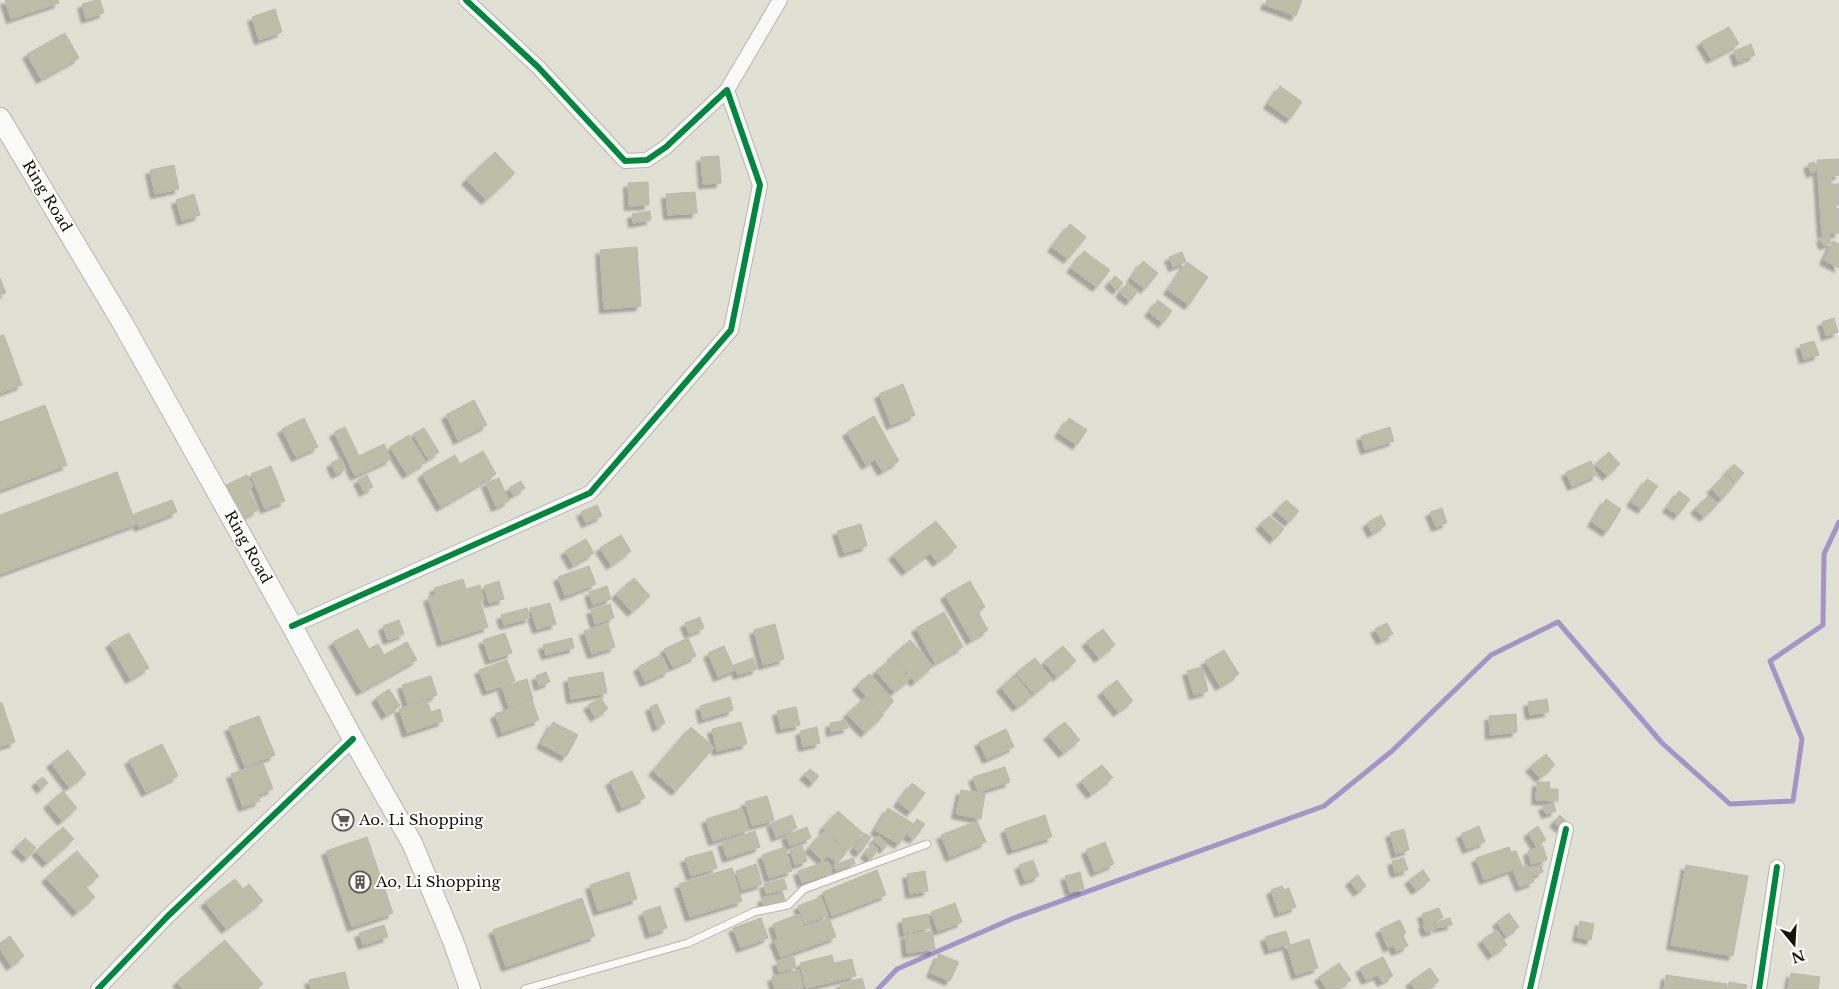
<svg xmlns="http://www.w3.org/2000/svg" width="1839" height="989" viewBox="0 0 1839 989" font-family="'Libre Baskerville',serif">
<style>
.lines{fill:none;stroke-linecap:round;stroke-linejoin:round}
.stream{stroke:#a495c6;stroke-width:5}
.building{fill:#bebda8;stroke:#b9b9b0;filter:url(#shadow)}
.lane-casing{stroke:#b6b6ad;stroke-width:9}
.street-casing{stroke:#b6b6ad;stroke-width:16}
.secondary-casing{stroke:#b6b6ad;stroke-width:22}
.lane{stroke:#fafaf9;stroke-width:7}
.street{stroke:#fafaf9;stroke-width:14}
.secondary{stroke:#fafaf9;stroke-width:20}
.cycleway-casing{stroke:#fff;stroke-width:9}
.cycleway{stroke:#00873e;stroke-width:6}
.labels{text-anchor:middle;stroke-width:4;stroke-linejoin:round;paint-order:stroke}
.street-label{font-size:15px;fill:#14140d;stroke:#fff}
.poi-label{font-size:15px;fill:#14140d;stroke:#fff;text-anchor:start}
</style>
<defs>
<filter id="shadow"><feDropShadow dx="-4.5" dy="4.5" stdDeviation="1" flood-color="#0004"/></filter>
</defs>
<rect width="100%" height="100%" fill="#e0e0d5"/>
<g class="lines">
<!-- stream -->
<path class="stream" d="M878,989L897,969L1014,918L1324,806L1392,751L1491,655L1558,622L1662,743L1730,804L1793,801L1802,739L1770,661L1823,625L1824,554L1839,522"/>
</g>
<!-- building -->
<path class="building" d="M5,0H58L59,3L11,19Z
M97,0H100L104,13L86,19L82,4Z
M1267,0H1302L1296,16L1265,5Z
M275,9L282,32L259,40L252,17Z
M1729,27L1739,44L1711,59L1701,42Z
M65,33L79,58L41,79L27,54Z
M1751,44L1755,55L1738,62L1734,51Z
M1280,86L1302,102L1290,119L1268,104Z
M495,152L515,173L486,200L466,180Z
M719,156L721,183L703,184L701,157Z
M1839,159V175L1831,176V184H1839V205H1836V209L1839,208V233L1822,234L1817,160Z
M1814,162L1817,171L1811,173L1808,164Z
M174,165L179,189L155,194L150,170Z
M648,182L649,205L629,206L628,183Z
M695,192L697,213L668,215L666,194Z
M194,194L200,215L182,221L176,200Z
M650,211L651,220L633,223L632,214Z
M1070,224L1086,237L1068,259L1052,247Z
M1829,235L1831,243L1823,245L1821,237Z
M1833,241L1839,244L1838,250L1839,268L1824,260Z
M637,247L641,306L604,309L600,250Z
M1084,251L1110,270L1097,287L1071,268Z
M1182,252L1186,262L1173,267L1169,257Z
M1143,261L1158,273L1145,289L1131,278Z
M1187,262L1208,277L1189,305L1168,290Z
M1115,276L1123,283L1117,290L1109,283Z
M0,278L6,293L0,295Z
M1127,283L1138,291L1130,301L1120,293Z
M1158,300L1172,311L1163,323L1149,312Z
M1834,318L1838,332L1826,336L1822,322Z
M4,335L22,385L0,393V336Z
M1814,341L1819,355L1804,359L1800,345Z
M903,384L915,415L891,425L879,394Z
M474,400L487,425L458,440L446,415Z
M45,405L67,465L0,490V422Z
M874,416L899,461L882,471L875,459L866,465L847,432Z
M304,418L318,447L296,457L282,429Z
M1069,418L1087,430L1077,445L1059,433Z
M345,427L359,456L384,444L391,459L355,476L334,432Z
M1390,427L1394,441L1365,450L1361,436Z
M424,428L439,452L428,459L413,434Z
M409,435L426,462L407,474L390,447Z
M483,451L496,474L441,507L422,474L455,455L460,464Z
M1609,452L1620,464L1607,476L1596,464Z
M341,458L346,469L336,474L331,463Z
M1591,461L1597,475L1572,486L1566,472Z
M1734,464L1744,473L1736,482L1726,473Z
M271,466L285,501L265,509L251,474Z
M117,472L136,524L0,574V515Z
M247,475L253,486L248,489L258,510L236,521L220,488Z
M367,475L373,487L364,492L358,480Z
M1725,475L1735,484L1722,499L1711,489Z
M499,478L509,501L496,507L486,483Z
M1647,479L1658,486L1642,509L1631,502Z
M521,481L525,488L513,495L509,488Z
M1679,491L1690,499L1678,515L1667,508Z
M1708,496L1717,505L1704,517L1695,509Z
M1606,499L1621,509L1607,532L1592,522Z
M172,500L177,512L139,527L134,514Z
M1286,500L1299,511L1289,522L1276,511Z
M597,505L602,516L586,523L581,512Z
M1442,508L1447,523L1436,527L1430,512Z
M1381,515L1386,525L1372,533L1367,523Z
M1269,516L1284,529L1274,539L1260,525Z
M936,521L957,547L937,562L930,553L906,571L893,555Z
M861,524L867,546L844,553L837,531Z
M621,535L631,551L611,565L600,548Z
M586,539L594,553L573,565L565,551Z
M589,566L596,584L565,596L558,577Z
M634,578L650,596L632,612L616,594Z
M463,579L466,589L480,585L484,600L480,601L488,627L442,642L428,597L436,595L434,588Z
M499,581L504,599L489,603L484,586Z
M970,581L985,607L978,612L988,630L971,640L945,595Z
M607,586L611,599L593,605L589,592Z
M550,603L556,624L537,629L530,608Z
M610,604L614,618L595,624L591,610Z
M527,608L530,618L504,625L501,615Z
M944,612L963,647L935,663L916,628Z
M700,617L704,628L689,634L685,623Z
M399,620L404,634L388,640L383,626Z
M1387,623L1393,634L1381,640L1375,629Z
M608,624L615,647L592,654L584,631Z
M775,624L784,659L763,665L754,630Z
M358,629L369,649L378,644L384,655L407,642L417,660L361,691L333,642Z
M1103,629L1115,645L1099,658L1086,642Z
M129,633L149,668L130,679L110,643Z
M505,633L512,653L490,660L483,640Z
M572,638L574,648L546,655L543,645Z
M688,638L696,656L673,667L664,649Z
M910,640L933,666L915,682L892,656Z
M724,646L735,670L718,677L708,653Z
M1063,646L1076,661L1057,677L1044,662Z
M1224,650L1239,674L1220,686L1205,661Z
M661,655L669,671L645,682L638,667Z
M753,658L757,669L738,675L734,665Z
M892,658L910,679L894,692L876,671Z
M1035,658L1052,679L1034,694L1016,673Z
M507,660L515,681L487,691L479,670Z
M1202,667L1208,691L1194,695L1187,671Z
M546,672L550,682L539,686L536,676Z
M603,672L607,693L571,699L568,678Z
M869,674L894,701L882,713L857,686Z
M1015,675L1032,696L1017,707L1001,687Z
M431,676L437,695L408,705L402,685Z
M527,679L533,699L509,707L502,687Z
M1117,680L1133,701L1118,712L1102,692Z
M389,689L400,706L386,715L376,698Z
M730,697L733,710L703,719L700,706Z
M866,697L884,715L865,733L847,714Z
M601,698L608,709L595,717L588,705Z
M1547,699L1549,712L1530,715L1528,702Z
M427,700L431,712L440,709L443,721L407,733L399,709Z
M532,700L539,720L502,733L495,714Z
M0,703H2L15,742L0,747Z
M657,704L665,723L657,727L650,707Z
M796,707L800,725L781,729L777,711Z
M1516,714L1517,732L1490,735L1489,716Z
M259,716L275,755L245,767L229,727Z
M846,720L848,728L831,732L830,723Z
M553,722L578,735L566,757L541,744Z
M741,722L747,744L717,751L712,729Z
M1065,722L1080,740L1063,753L1048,735Z
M691,727L714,747L676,791L653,771Z
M817,727L820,743L803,747L800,731Z
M1006,729L1014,747L987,759L979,742Z
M162,744L178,776L146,792L129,760Z
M68,750L86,774L69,787L51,763Z
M1546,754L1555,765L1540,778L1530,767Z
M263,763L273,789L258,795L260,801L243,807L231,774Z
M1102,765L1113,778L1091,794L1081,781Z
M1005,767L1010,782L978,792L973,777Z
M810,769L819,776L813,783L804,775Z
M632,771L645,798L622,808L610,781Z
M43,777L48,783L41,789L36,782Z
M1537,782H1550L1549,789H1558V801L1536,800Z
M912,783L925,793L911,812L898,802Z
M961,790L985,794L981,819L956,814Z
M63,791L77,808L62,821L48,804Z
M767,796L774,820L752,826L745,802Z
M1553,803L1556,811L1546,814L1543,806Z
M742,808L749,830L713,841L706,819Z
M888,808L912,823L899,844L875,830Z
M838,811L863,833L847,850L823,828Z
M792,815L797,828L776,837L771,823Z
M1045,815L1052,837L1012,850L1005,829Z
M1560,815L1569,824L1560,828L1554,822Z
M917,819L925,824L914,839L907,835Z
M977,821L986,842L950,857L941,835Z
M1479,826L1485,842L1467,849L1461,834Z
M1538,826L1546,840L1536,846L1528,833Z
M63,827L74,839L47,863L36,851Z
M807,827L811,838L790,846L786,835Z
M1404,829L1409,850L1396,854L1390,833Z
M755,831L760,847L727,858L722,842Z
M824,831L847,852L837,863L828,856L823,861L809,848Z
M864,833L871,837L860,853L854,848Z
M878,836L888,844L884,849L873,840Z
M367,837L393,913L352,927L326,851Z
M25,838L36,848L27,858L16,848Z
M1105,842L1114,864L1095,872L1086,850Z
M872,844L878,849L871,859L865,854Z
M802,846L807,861L795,865L790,850Z
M1543,846L1547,860L1531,864L1528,851Z
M785,847L792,871L769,878L762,855Z
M1509,847L1511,852L1516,851L1522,866L1484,880L1476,858Z
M77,851L99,876L86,887L95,897L77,912L46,878Z
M712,851L717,868L691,876L685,858Z
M853,858L855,864L836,871L834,865Z
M1404,858L1408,870L1395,873L1392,861Z
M1033,860L1039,876L1025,881L1019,865Z
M828,861L832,873L802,883L798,871Z
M756,864L762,884L742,890L736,871Z
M1527,865L1534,882L1520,887L1513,870Z
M1541,865L1543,872L1532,876L1530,869Z
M1686,865L1748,876L1733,956L1671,945Z
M732,868L742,901L690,917L679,884Z
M877,870L886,895L832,916L823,892Z
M1423,870L1430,880L1416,890L1409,880Z
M925,871L928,891L910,894L907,874Z
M629,872L637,899L598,911L590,885Z
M1080,872L1084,889L1070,892L1065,876Z
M1358,875L1366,886L1358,892L1350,881Z
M235,879L243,889L249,884L263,901L226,929L205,902Z
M784,879L787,889L766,894L764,884Z
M1282,886L1284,890L1289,888L1296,907L1279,913L1271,890Z
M783,893L785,901L764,906L762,898Z
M821,897L828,915L805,924L798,906Z
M582,898L595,936L506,967L493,930Z
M955,903L962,922L938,931L931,912Z
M660,906L667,928L650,934L643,912Z
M1439,908L1443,918L1425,925L1422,914Z
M1509,913L1519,927L1506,936L1497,922Z
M799,914L804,928L829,918L836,937L781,957L774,940L778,939L773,924Z
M928,914L930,928L904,933L902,919Z
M761,918L768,938L741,948L733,928Z
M1450,918L1452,925L1437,928L1436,922Z
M1400,920L1406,933L1403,935L1408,946L1396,951L1393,945L1388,948L1380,929Z
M1580,921L1594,924L1591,940L1577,937Z
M1433,923L1435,930L1426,932L1423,925Z
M384,925L388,937L363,945L359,933Z
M1497,930L1507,945L1492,955L1482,940Z
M932,931L935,949L907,953L905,935Z
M1286,931L1290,944L1269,950L1265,937Z
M10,936L24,956L11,966L0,949V943Z
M1309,939L1318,968L1296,975L1287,946Z
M225,940L263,984L257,989H183L177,982Z
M939,954L959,962L950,981L931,973Z
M832,955L834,963L852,959L856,976L806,988L800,963Z
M794,957L796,968L779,972L777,962Z
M1383,957L1393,976L1382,982L1378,975L1366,980L1360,968Z
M1339,963L1351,980L1338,989H1327L1319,977Z
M1430,968L1439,981L1427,989H1415L1410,982Z
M799,970L803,987L795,989H775L772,977Z
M345,972L349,989H311L309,980Z
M1791,973L1820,977L1818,989H1788Z
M1666,975L1727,984L1726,989H1664Z
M862,978L865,989H841L840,984Z
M1729,982L1747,985L1746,989H1728Z"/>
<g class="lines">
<!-- lane casing -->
<g class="lane-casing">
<path id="lane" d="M525,989L688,943L754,912L788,905L804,889L927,844"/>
</g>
<!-- street casing -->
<g class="street-casing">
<path id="street" d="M727,90L780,0
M292,626L590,493L731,330L760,185L727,90L666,147L647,160L625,161L538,67L466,0
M98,989L167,917L353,739
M1530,989L1566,829
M1759,989L1777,867"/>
</g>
<!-- secondary casing -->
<g class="secondary-casing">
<path id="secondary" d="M0,118L122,322L292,626L353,739L412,843L453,941L470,989"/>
</g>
<!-- lane -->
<use href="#lane" class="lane"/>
<!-- street -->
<use href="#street" class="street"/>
<!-- secondary -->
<use href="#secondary" class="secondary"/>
<!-- cycleway casing -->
<g class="cycleway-casing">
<path id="cycleway" d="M292,626L590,493L731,330L760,185L727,90L666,147L647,160L625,161L538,67L466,0
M98,989L167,917L353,739
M1530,989L1566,829
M1759,989L1777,867"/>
</g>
<!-- cycleway -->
<use href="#cycleway" class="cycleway"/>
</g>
<!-- icons -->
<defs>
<g id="supermarket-ring" transform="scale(1.125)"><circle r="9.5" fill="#fff" stroke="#5b5b53" stroke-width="1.5"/><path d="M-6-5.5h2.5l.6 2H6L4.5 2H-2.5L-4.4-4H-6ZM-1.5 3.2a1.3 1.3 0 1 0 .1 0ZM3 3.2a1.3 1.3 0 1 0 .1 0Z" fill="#5b5b53"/></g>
<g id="building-ring" transform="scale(1.125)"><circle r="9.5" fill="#fff" stroke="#5b5b53" stroke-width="1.5"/><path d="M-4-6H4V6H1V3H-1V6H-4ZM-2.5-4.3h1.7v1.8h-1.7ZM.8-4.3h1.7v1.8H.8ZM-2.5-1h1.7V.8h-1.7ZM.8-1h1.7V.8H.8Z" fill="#5b5b53"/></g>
</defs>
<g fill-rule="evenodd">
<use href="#supermarket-ring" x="343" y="820"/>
<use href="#building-ring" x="360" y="882"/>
</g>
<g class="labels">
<!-- street labels -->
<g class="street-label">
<text transform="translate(47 196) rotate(59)" y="5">Ring Road</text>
<text transform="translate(248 547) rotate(61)" y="5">Ring Road</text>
</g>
<!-- poi labels -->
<g class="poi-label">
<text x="359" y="825">Ao. Li Shopping</text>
<text x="376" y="887">Ao, Li Shopping</text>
</g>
</g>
<!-- north arrow -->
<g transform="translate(1794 944) rotate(162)" stroke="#ffffff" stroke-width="4" paint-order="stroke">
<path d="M0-4L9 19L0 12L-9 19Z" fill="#14140d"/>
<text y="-8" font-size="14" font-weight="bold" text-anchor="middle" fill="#14140d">N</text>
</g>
</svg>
